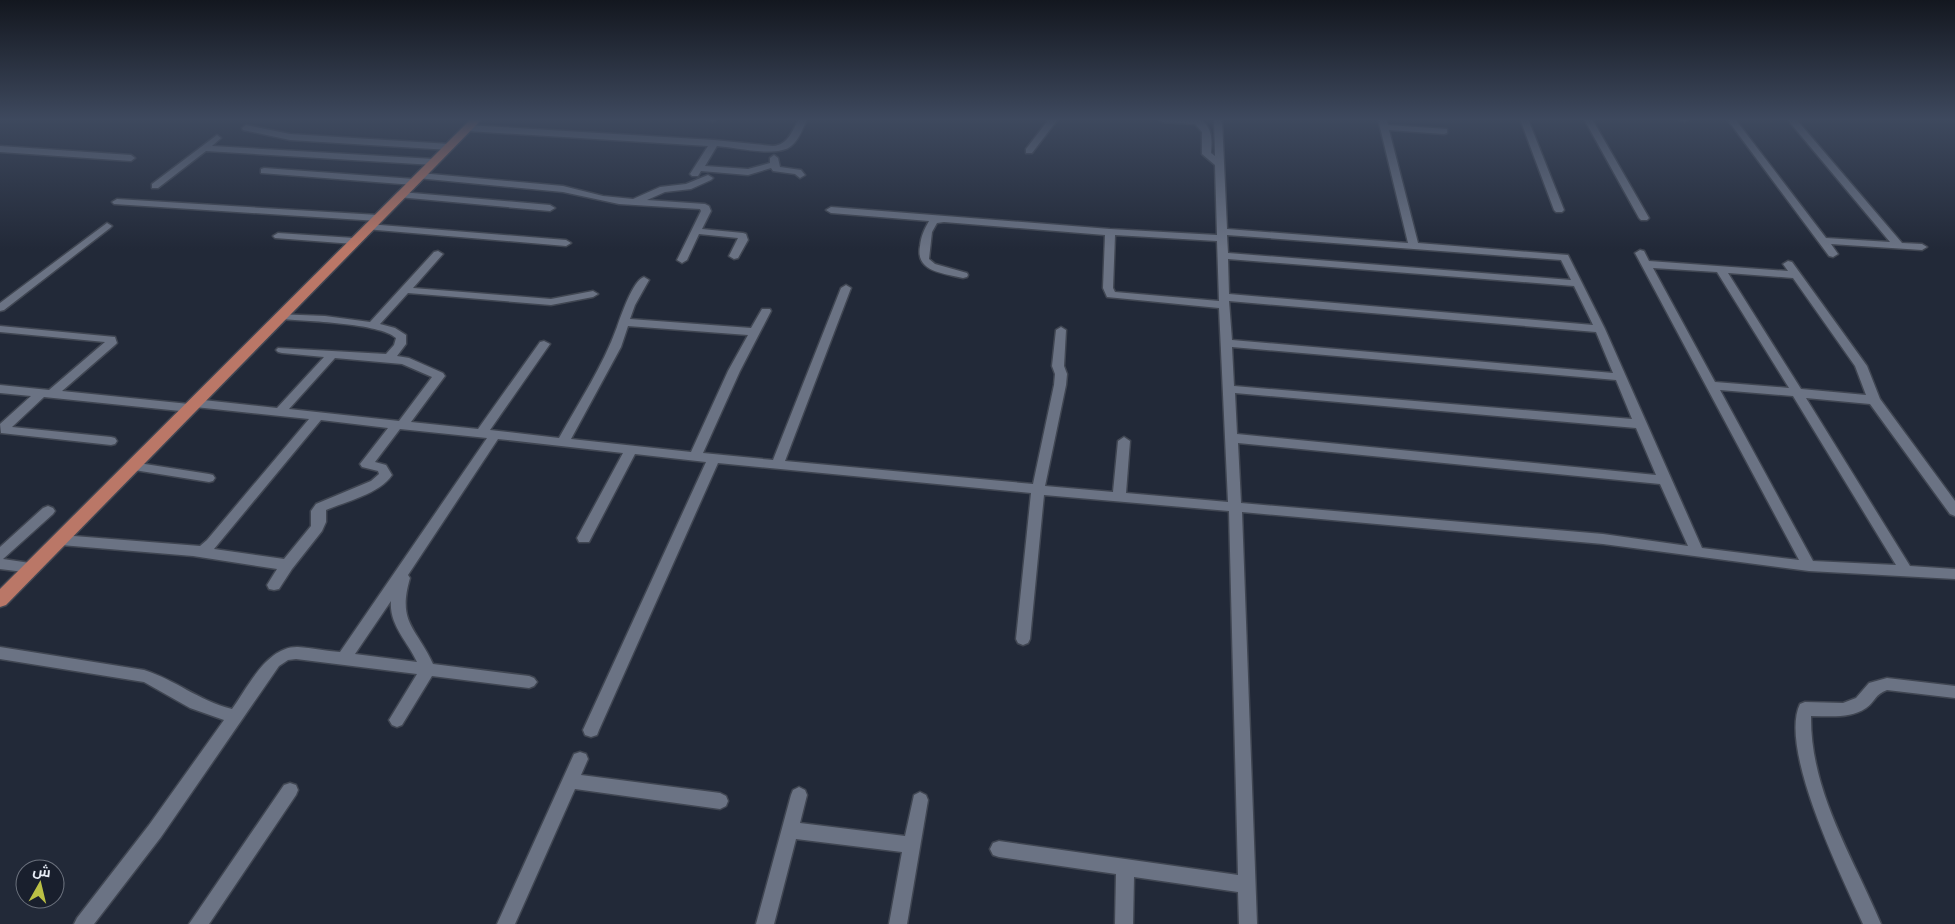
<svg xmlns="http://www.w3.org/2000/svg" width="1955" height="924" viewBox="0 0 1955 924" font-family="'Roboto Serif',Cairo,serif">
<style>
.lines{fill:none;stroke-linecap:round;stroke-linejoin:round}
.minor-casing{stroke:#404652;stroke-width:3}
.major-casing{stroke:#404652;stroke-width:3}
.minor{fill:#6b7384;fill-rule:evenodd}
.major{fill:#ba7767;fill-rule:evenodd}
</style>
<rect width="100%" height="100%" fill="#222938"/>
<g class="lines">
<!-- minor casing -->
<g class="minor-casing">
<path id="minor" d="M707,119H717L713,122Z
M799,119H807C803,128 799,140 791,146C777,158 734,147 717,146L705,166L748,169L770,163V158L774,155L778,158L780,167L801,170L805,175L800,178L795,174L773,171L771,168L748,175L701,171L698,176H692L690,174L708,146L468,131L464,128L468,125L714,140L773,146C788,145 792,131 799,119Z
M1049,119H1058L1032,153H1026V149Z
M1158,119L1201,120C1213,129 1212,140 1211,153L1215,156L1214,119H1222L1227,229L1408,243L1378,119H1386L1388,125L1447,129V133L1444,134L1389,130L1418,243L1568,255L1605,329L1702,548L1799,560L1635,253L1640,250L1644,251L1649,261L1788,271L1783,264L1788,261L1792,262L1867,366L1880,399L1955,501V516L1950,514L1870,404L1806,398L1910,566L1955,569V579L1809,571L1603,544L1242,512L1257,924H1239L1238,892L1134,877L1133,924H1115L1116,874L999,857L993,855L990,849L993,843L999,841L1238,875L1229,511L1044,495L1030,639L1028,643L1023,645L1018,643L1016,639L1031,493L718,463L599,730L597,735L591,737L585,735L583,730L706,462L635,454L589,542H579L577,538L623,453L498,439L408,575L410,578C397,623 416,627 433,664L529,676L534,678L537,682L534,686L529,688L432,676L402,725L397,727L392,725L389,720L417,674L296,659L288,660L279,666L161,837L94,924H74L77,918L149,825L224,720L190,708L144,682L0,659V647L144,670C176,680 197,700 232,709C248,687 267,646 298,647C312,648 326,651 340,652L487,438L400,429L375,462L386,465L392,475C381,493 345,502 326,510V522L322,531L292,569L279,589L274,590L269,589L267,585L277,569L193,556L61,545L56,544L54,540L56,536L61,535L200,546L207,540L309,419L195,407L194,411L190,412L44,397L12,427L111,437L115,438L117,441L115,444L111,445L1,433L0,424L31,396L0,393V385L49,390L105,342L0,332V326L115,337L117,343L115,345L62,391L189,404L190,400L194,399L277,408L324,357L282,353L278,352L276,350L278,348L386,354L394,345L396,338C380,323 305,321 280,319L276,318L275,316L276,314L325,316L370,322L434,252L438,251L443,254L413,288L551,299L593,291L598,294L593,297L551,305L408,293L380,324L395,328L406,335V344L397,356L409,358L443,373L445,376L411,422L478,429L540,342L544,341L550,344L490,430L559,438C579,402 603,366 617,327C621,316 633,280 644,277L649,280L635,305L630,319L751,328L762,309H770L771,311L740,371L703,453L773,460L841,288L846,285L851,288L785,461L1033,484L1054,385L1055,374L1052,366L1056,330L1061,327L1066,330L1064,366L1067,374L1066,385L1045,486L1113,492L1118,441L1124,437L1130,441L1126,493L1228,502L1219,308L1107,297L1103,288L1105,235L944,222L937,223L932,232L929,259L935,264L967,273L968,275L967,277L963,278C943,273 915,272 920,246C921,236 924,230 929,221L831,213L826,210L831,207L1110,229L1217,235L1215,165L1202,154V132L1195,124L1162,122ZM1115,235L1217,241L1219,301L1115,292L1113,288ZM1227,235L1561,260L1571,280L1228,253ZM1228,259L1574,286L1593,325L1229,294ZM1653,268L1717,272L1789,388L1715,382ZM1728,273L1793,278L1855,366L1866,395L1801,389ZM1229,301L1596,332L1613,373L1232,340ZM628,326L748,335L728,371L691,452L571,439L621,347ZM1232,347L1616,380L1632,419L1234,386ZM335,358L402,364L432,377L399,421L289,409ZM1720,390L1793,396L1896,565L1813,561ZM1235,393L1636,428L1656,475L1237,434ZM321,420L388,428L360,464L362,467L378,471L379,474L371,481L316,504L311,511V526L284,559L214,549ZM1238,443L1660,484L1688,546L1603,534L1241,503ZM391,601C389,625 408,642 417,662L355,654Z
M1520,119H1528L1564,210L1562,212H1556L1554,210Z
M1584,119H1592L1649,218L1647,220H1641L1639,218Z
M1677,119H1689L1685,122Z
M1727,119H1735L1826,238L1890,242L1787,119H1796L1902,243L1922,244L1927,247L1922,250L1831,244L1838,254L1833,257L1829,256Z
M246,125L290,134L450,144L454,147L450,150L290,140L243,130L242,128Z
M217,135L221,138L212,146L434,159L438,162L434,165L206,151L158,188H152V184Z
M0,146L131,155L135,158L131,161L0,152Z
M264,168L414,179L419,182L414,185L261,173V169Z
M420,173L563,186L603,196L633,199L660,187L686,184L708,175L713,178L711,180L691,189L665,192L647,200L705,204L709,206L711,211L702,229L743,233L746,234L748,240L738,258L734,259L729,256L738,238L699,234L687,260L682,263L677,260L701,211L700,209L619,204L563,192L417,178V174Z
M401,192L550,205L555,208L550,211L398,197V193Z
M117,199L378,215L383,218L378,221L114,204L112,202Z
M107,223L112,226L110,228L4,310L0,311V303Z
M368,224L566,240L571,243L566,246L365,229V225Z
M278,233L354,238L359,241L354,244L275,238L273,236Z
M132,462L209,474L213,475L215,478L213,481L209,482L128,469L126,466Z
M48,506L53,508L55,511L53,514L3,559L37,564L39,568L37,572L32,573L0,569V547L43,508Z
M1887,678L1955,686V698L1887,690C1875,694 1875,702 1866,708C1850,719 1830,716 1811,716C1810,791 1853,857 1881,924H1863C1843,879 1778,749 1800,704L1805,702L1843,703L1856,698L1869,683Z
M580,752L586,754L588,759L581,775L720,793L726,796L728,801L726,806L720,809L575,789L515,924H497L574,754Z
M290,783L296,785L298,790L296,795L209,924H189L284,785Z
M799,787L805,790L807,795L800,823L905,836L914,795L920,792L926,795L928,800L907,924H889L902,852L796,839L774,924H756L791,795L793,790Z"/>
</g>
<!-- major casing -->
<g class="major-casing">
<path id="major" d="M471,119H482L6,605L0,607V589Z"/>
</g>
<!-- minor -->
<use href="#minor" class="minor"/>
<!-- major -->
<use href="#major" class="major"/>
</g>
<!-- sky -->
<linearGradient id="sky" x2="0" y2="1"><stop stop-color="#13171f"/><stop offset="0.48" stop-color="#3e495e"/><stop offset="1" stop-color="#3e495e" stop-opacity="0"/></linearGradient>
<rect width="1955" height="249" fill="url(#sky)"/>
<!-- north arrow -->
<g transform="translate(40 884) rotate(8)"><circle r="24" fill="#191f2d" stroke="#6b717d"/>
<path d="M0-4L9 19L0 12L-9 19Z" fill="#bbc045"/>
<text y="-8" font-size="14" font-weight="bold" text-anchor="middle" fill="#e6ebf5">ش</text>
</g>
</svg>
